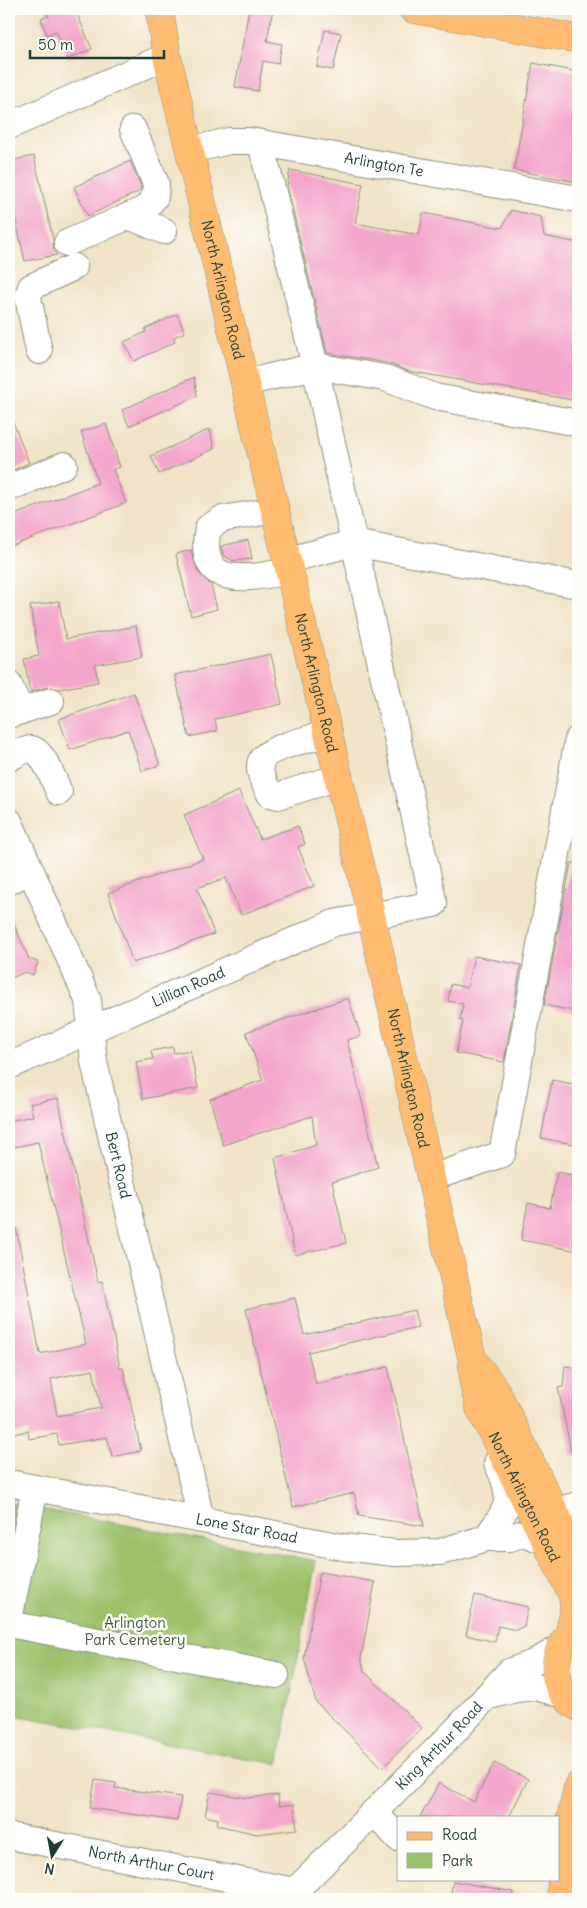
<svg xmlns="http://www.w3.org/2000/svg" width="587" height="1908" viewBox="0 0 587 1908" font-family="Delius,sans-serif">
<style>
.green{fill:#9cc16b;stroke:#5e7f50}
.building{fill:#f3a6cb;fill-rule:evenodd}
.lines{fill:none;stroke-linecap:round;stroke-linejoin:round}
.minor-casing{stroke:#88907e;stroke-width:28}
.major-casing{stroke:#88907e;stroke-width:29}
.minor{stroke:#fff;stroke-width:26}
.major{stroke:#febc70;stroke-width:28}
.labels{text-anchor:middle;stroke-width:5;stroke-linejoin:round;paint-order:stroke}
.street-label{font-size:15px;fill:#1f3d34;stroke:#fdfcf7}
.park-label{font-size:15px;fill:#3e5e42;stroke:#fdfcf7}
</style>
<rect width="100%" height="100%" fill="#fdfcf7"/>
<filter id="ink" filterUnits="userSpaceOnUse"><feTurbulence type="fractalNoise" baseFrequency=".02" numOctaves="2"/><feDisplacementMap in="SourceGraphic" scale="10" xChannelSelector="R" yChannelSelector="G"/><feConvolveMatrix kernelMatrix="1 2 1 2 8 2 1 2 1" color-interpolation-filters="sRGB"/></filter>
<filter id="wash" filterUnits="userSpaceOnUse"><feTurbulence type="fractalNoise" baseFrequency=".0096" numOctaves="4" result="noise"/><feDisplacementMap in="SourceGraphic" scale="20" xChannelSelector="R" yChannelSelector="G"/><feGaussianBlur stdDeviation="1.12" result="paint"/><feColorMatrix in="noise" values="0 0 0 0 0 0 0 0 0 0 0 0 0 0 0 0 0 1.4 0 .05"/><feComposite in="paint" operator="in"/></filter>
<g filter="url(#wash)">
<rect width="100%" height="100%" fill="#f1e3c7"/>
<!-- green -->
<path class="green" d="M9,1503L316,1561L278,1764L9,1714Z"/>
<g id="blocks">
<!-- building -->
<path class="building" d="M46,9H75L92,49L68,59L56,31L47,35L41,18L49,16Z
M249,9H273L267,41L282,44L278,64L263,61L258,91L235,87Z
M325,30L341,33L333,70L317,67Z
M533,63L578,72V182L514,170Z
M34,156L53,239V249L57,255L25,261L9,190V161Z
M130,161L141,186L140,191L88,216L74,187Z
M290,170L363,184L355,223L419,235L423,213L502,228L511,210L541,217L544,236L578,243V401L408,371L388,363L327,353L287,186Z
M177,314L185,332L174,337L175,342L134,361L124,342L146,332L145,329Z
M194,377L197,396L129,426L122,410Z
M10,414L29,463L9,472V415Z
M106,424L120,467L113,469L126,503L9,547V517L98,483L81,432Z
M210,429L214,449L159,474L151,456Z
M248,540L252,559L233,561L223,555L221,546Z
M191,550L198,572L211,585L217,609L191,616L176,554Z
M59,601L66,639L136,626L142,657L95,665L98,682L59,689L47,687L30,692L24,659L39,656L30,606Z
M271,654L282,704L215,719L217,731L189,737L175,675Z
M134,693L160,765L142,771L128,730L70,750L59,719Z
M239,791L260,839L298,826L305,844L298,847L314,886L241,915L226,878L197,888L214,934L133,963L108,893L203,859L184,815Z
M571,863H578V1012L544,1005Z
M9,913L29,959L38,962L33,975L25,972L9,979Z
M474,956L521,965L504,1062L456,1053L463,1021L460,1020L463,1004L448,1001L451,984L467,988Z
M348,998L361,1036L347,1040L378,1167L332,1182L346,1243L295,1255L275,1158L316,1145L312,1116L223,1145L210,1099L263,1080L246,1032Z
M173,1047L174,1053L190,1050L198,1088L143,1099L136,1062L153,1059L151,1051Z
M552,1080L578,1085V1145L541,1138Z
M58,1098L98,1282L102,1281L120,1368H123L141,1451L112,1457L107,1437L59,1445L57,1434L29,1439L28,1431L9,1435V1227H16L40,1354L86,1344L38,1142L9,1148V1121L33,1116L30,1104ZM93,1370L101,1408L57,1416L51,1379Z
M557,1172L578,1176V1251L521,1240L528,1203L550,1208Z
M295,1298L304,1335L414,1310L418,1327L308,1352L316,1384L388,1367L424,1526L359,1516L354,1493L293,1507L246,1309Z
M565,1366L578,1368V1455L572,1456L558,1388L563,1387Z
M320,1572L375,1582L361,1658L364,1671L422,1728L383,1768L316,1702L304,1658Z
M475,1595L528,1607L524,1626L516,1630L498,1626L495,1642L466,1635Z
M494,1763L528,1779L509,1817H420L439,1783L474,1802Z
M95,1780L116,1783L115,1788L181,1797L177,1821L90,1808Z
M210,1792L247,1798L278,1795L279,1806L294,1804L297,1829L257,1834L217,1825L218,1819L205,1816Z
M453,1881L514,1892L513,1899H450Z"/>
</g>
</g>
<g filter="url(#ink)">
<use href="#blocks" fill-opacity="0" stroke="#88907e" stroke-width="1"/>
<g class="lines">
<!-- minor casing -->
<g class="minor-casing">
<g id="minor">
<path d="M9,126L167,56"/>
<path id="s1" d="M191,150L229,141H250L578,199"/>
<path d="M129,216L164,231"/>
<path d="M67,243L145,209L155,197L156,184L133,129"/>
<path d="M39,351L28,297L31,287L74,267"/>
<path d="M246,383L315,366L385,378L435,397L578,423"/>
<path d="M9,488L64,465"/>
<path d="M276,510L222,519L208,528C195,592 250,578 290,571"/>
<path d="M288,560L354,543L578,585"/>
<path d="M9,685L21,711L9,715"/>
<path d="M21,711L51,701"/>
<path d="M329,733C314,738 267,747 261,761C257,772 265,784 270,794L278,796L339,777"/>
<path d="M9,758C15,755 25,749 31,749C43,750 55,783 59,792"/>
<path id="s2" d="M9,821L88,1000L94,1062L201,1519"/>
<path d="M9,881L31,871"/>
<path id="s3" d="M9,1066L334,923L434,904L315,366L261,143"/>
<path d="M431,1178L502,1154L578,739"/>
<path id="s4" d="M9,1483L343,1547L395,1553L440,1552L486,1538H510L523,1533L545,1541"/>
<path d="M555,1511L578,1505"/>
<path d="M486,1538C509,1507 515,1499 497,1463"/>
<path d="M9,1620L35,1488"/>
<path d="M9,1624L276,1675"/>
<path d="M486,1697L516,1689L536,1687L564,1695"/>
<path d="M374,1812L398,1838"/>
<path id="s5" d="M9,1836L295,1891"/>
<path id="s6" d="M287,1899L456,1730L509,1672L533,1663L560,1648"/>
</g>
</g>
<!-- major casing -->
<g class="major-casing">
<g id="major">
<path id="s7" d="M159,9L167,56L362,876L472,1358L474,1385L480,1408L573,1596L574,1613L569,1635"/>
<path d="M413,9L578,39"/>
<path d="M474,1361L497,1393L578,1560"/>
<path d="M578,1628C549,1647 547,1689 578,1707"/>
<path d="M561,1899L562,1856L578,1786"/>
</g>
</g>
<!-- minor -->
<use href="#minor" class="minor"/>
<!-- major -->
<use href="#major" class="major"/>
</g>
</g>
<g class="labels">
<!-- street labels -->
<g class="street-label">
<text dy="5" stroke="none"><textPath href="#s1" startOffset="196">Arlington Te</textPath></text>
<text dy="5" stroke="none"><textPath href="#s7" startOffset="288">North Arlington Road</textPath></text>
<text dy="5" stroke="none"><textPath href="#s7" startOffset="692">North Arlington Road</textPath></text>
<text dy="5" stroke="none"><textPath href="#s3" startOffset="196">Lillian Road</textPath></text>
<text dy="5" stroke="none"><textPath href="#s7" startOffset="1098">North Arlington Road</textPath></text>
<text dy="5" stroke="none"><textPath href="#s2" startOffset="364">Bert Road</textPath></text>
<text dy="5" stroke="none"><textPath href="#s7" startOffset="1535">North Arlington Road</textPath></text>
<text dy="5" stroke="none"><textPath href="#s4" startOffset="242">Lone Star Road</textPath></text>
<text dy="5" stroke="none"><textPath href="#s6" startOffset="216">King Arthur Road</textPath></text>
<text dy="5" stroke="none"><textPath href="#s5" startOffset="145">North Arthur Court</textPath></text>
</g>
<!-- park labels -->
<g class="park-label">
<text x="135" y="1628">Arlington<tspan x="135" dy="17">Park Cemetery</tspan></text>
</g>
</g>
<!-- margin -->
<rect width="587" height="1908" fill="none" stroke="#fdfcf7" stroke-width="30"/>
<!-- legend -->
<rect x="397" y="1816" width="162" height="65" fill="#fdfcf7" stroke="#a4b0a9"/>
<rect x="407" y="1832" width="25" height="8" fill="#febc70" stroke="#a4b0a9"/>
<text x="442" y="1840" font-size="15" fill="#1f3d34">Road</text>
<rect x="407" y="1853" width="25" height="15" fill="#9cc16b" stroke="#a4b0a9"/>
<text x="442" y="1866" font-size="15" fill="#1f3d34">Park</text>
<!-- north arrow -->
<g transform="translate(52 1856) rotate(191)" stroke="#fdfcf7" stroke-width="4" paint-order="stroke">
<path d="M0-4L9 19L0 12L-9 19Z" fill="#1f3d34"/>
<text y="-8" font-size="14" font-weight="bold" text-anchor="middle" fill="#1f3d34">N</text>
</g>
<!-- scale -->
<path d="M30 50v8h134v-8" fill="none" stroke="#1f3d34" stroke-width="2.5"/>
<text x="38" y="50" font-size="15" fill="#1f3d34" stroke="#fdfcf7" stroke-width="4" paint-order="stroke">50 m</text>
</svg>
